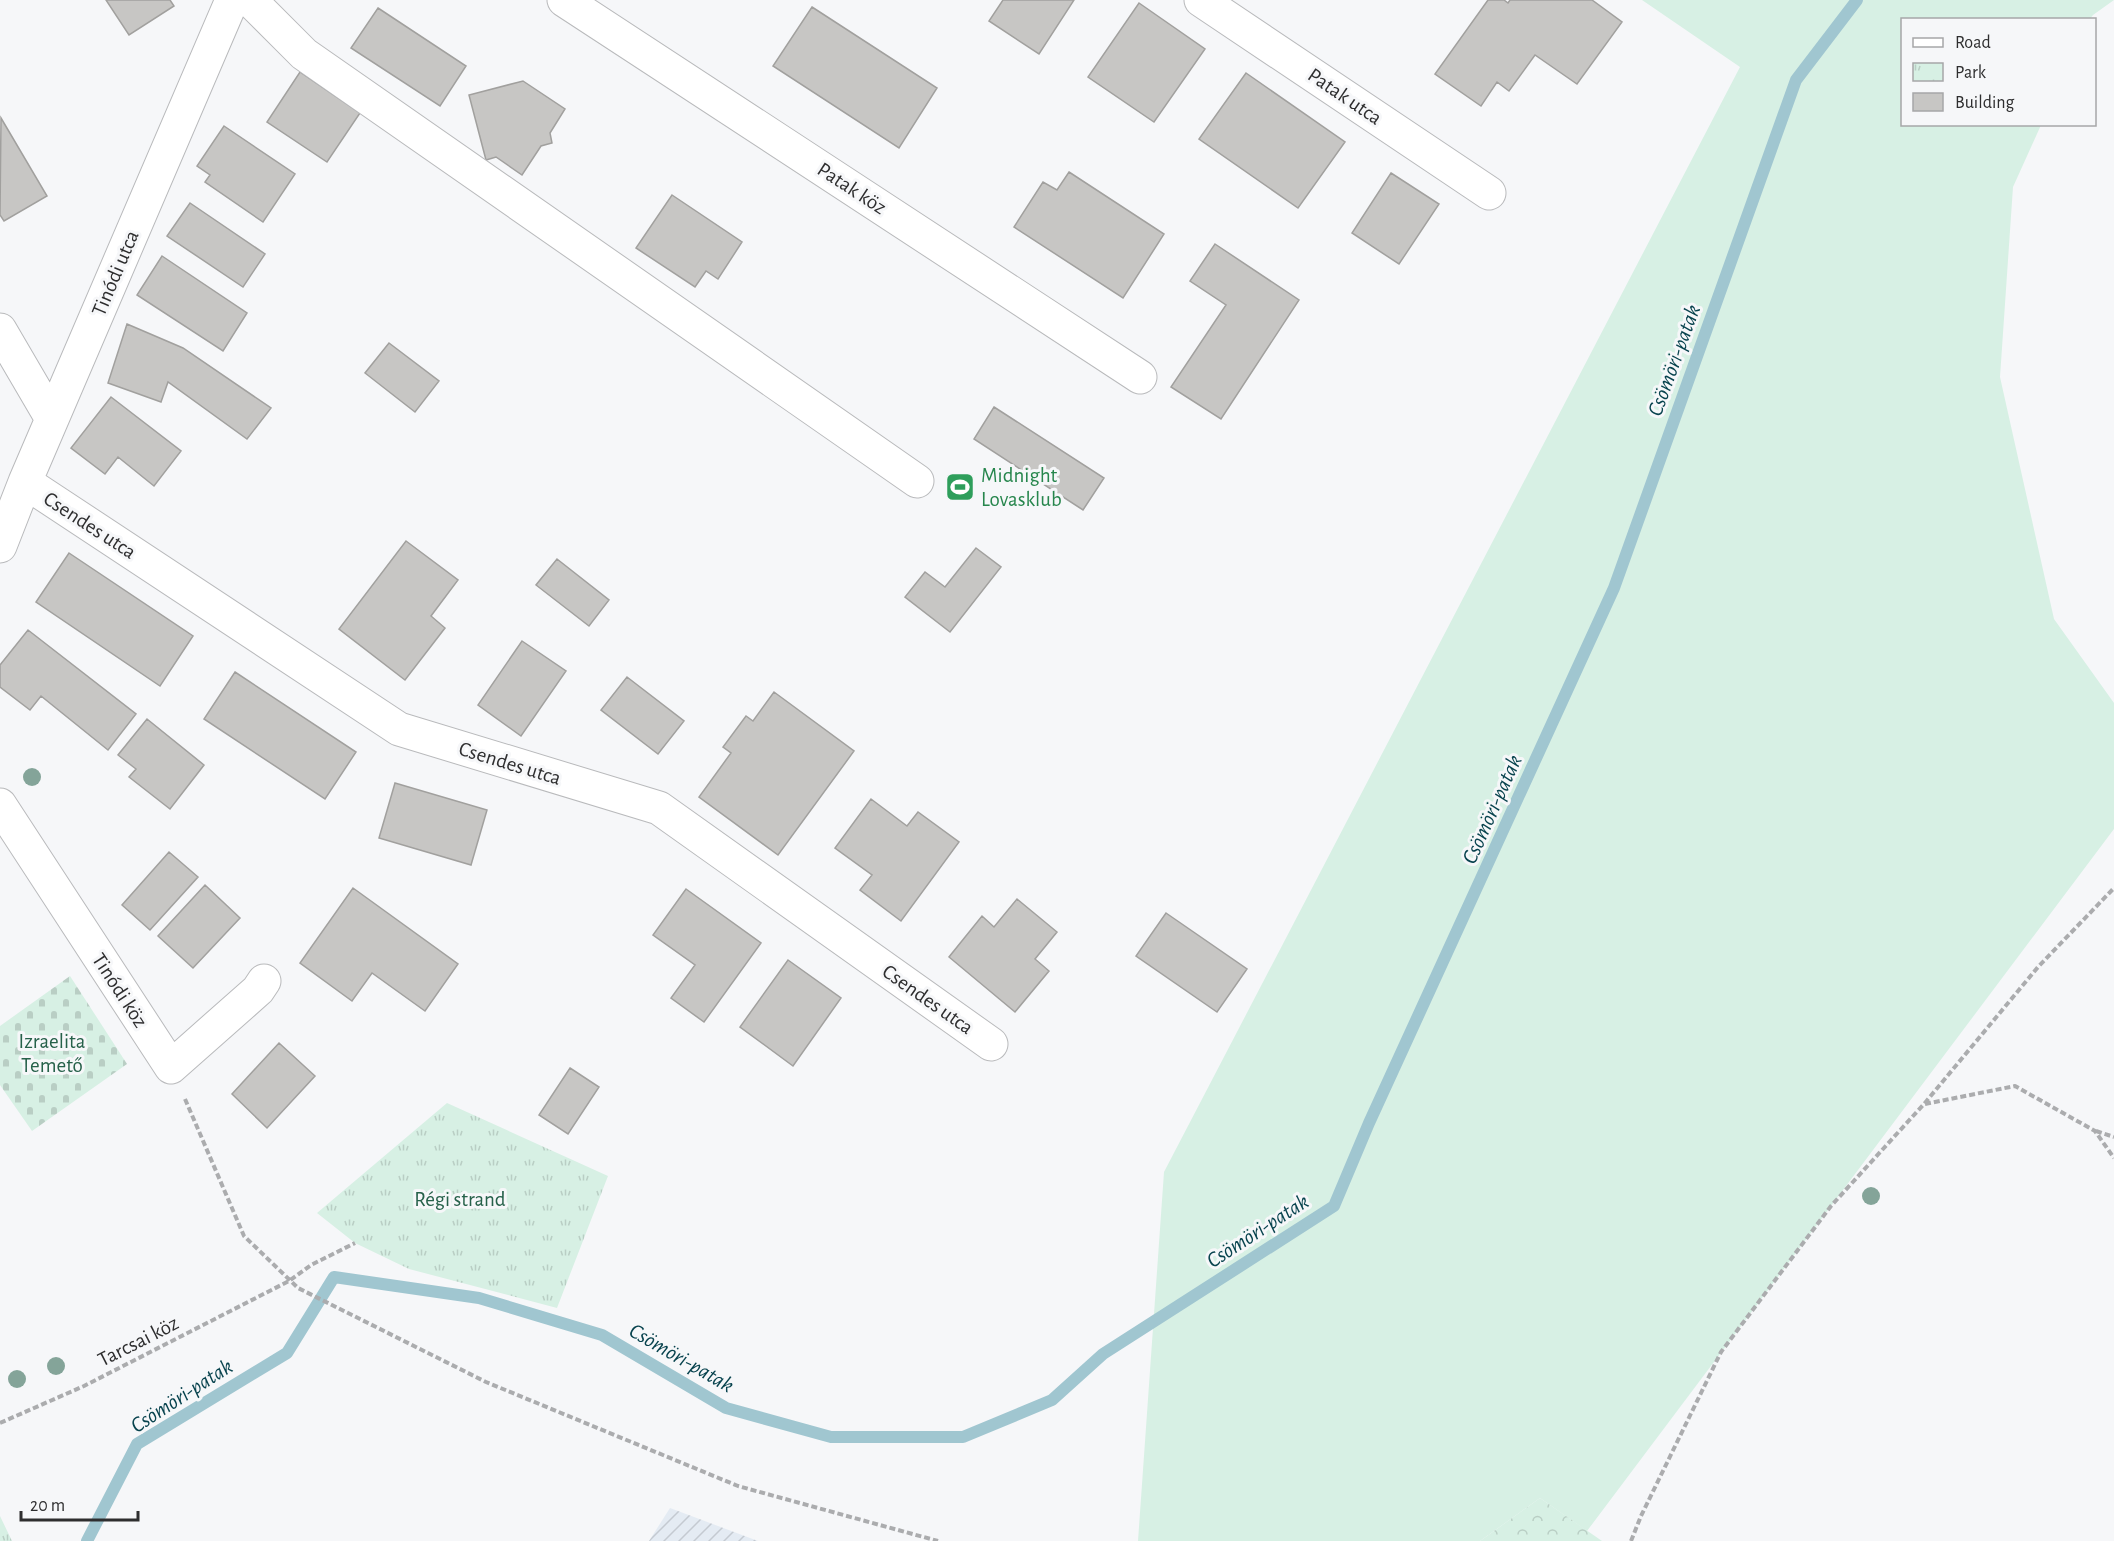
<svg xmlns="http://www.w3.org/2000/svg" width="2114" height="1541" viewBox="0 0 2114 1541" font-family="'Alegreya Sans',sans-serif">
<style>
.industrial{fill:url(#industrial-furrows)}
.grass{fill:#d7f0e4}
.forest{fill:url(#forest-crowns)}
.cemetery{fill:url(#cemetery-stones)}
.park{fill:url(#park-tufts)}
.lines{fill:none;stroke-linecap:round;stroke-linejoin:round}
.stream{stroke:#a0c6d0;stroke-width:12}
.building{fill:#c7c6c4;stroke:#a1a09e;stroke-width:1.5}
.minor-casing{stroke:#b9babc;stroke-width:35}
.path{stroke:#abacae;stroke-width:4;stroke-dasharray:6 3;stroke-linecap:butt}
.minor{stroke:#fff;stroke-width:33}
.tree{fill:#84a499}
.labels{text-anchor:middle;stroke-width:6;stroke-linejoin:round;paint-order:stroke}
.street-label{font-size:21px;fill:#2e2e2f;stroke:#f6f7f9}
.leisure-label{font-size:21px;fill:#27864d;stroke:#f6f7f9;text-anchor:start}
.park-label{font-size:21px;fill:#26614a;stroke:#f6f7f9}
.water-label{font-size:22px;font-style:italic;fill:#08434e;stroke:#f6f7f9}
</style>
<defs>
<pattern id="industrial-furrows" width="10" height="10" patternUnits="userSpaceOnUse" patternTransform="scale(1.5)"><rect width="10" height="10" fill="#e4ebf3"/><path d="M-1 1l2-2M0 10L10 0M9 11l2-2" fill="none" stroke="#c4cad1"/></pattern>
<pattern id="forest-crowns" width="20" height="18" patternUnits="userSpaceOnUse" patternTransform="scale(1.5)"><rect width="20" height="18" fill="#d7f0e4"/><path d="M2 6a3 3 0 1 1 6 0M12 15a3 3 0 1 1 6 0" fill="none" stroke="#b9cec4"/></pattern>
<pattern id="cemetery-stones" width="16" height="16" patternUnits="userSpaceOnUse" patternTransform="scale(1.5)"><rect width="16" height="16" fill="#d7f0e4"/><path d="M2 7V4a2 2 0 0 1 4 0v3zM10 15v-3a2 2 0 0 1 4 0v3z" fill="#b9cec4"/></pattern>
<pattern id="park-tufts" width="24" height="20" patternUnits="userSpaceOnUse" patternTransform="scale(1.5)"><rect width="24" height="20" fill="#d7f0e4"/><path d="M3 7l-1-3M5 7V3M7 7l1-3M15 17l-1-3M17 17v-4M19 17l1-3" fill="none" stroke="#b9cec4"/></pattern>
</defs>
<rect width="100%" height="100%" fill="#f6f7f9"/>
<!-- industrial -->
<path class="industrial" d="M670,1508L758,1541H649Z"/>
<!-- grass -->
<path class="grass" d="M1642,0H2114L2093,15L2090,19L1902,20V124L2041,125L2013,187L2000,377L2054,619L2114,703V829L1587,1531L1540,1498L1480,1541H1138L1164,1172L1740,67Z"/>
<!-- forest -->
<path class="forest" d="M1540,1498L1602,1541H1480Z"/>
<!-- cemetery -->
<path class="cemetery" d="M70,976L127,1064L32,1131L0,1085V1026Z"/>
<!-- park -->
<path class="park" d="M447,1103L608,1176L557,1308L409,1269L355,1243L317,1213Z
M0,1516L12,1541H0Z"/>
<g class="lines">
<!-- stream -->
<path class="stream" d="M87,1541L137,1444L287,1353L334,1277L479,1298L602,1335L726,1408L831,1437H963L1052,1400L1103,1354L1334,1206L1369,1123L1614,588L1796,80L1857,0"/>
</g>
<!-- building -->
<path class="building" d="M106,0H170L174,6L129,35Z
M1003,0H1074L1039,54L989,21Z
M1488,0H1504L1508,3L1510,0H1592L1622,22L1577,84L1535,55L1509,91L1497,82L1481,106L1435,74Z
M1139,3L1205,49L1154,122L1088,77Z
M812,7L937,88L899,148L773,66Z
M378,8L466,66L440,106L351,48Z
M300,72L360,113L327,162L267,122Z
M1246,73L1345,142L1298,208L1199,139Z
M523,81L565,109L550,133L552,143L541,146L522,175L496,157L486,160L469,95Z
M1,118L47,196L4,221L0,215Z
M224,126L295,174L263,222L205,182L210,175L197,166Z
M1069,172L1164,234L1123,298L1014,227L1043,182L1057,190Z
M1391,173L1439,204L1399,264L1352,233Z
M672,195L742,242L718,279L706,271L695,287L636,248Z
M190,203L265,254L243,287L167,236Z
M1215,244L1299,300L1221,419L1171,387L1226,305L1190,281Z
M162,256L247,313L223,351L137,295Z
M127,324L183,348L271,408L247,439L168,382L161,402L108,383Z
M389,343L439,381L415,412L365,373Z
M111,397L181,451L154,486L118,457L105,474L71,448Z
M994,407L1104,478L1083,510L974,439Z
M406,541L458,580L431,616L445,628L405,680L339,629Z
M976,548L1001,567L950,632L905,597L925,572L945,587Z
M69,553L193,636L160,686L36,602Z
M557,559L609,600L589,626L536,585Z
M28,630L136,714L108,750L41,696L30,710L0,687V665Z
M522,641L566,671L521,736L478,705Z
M235,672L356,752L325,799L204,719Z
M627,677L684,721L658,754L601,710Z
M774,692L854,751L778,855L699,797L731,753L723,747L746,716L753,721Z
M147,719L204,765L170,809L129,777L136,769L118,755Z
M395,783L487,810L471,865L379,838Z
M871,799L907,826L918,812L959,842L901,921L860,890L872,875L835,848Z
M169,852L198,877L150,930L122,905Z
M205,885L240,918L193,968L158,936Z
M353,888L458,964L425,1011L372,973L352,1001L300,963Z
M686,889L761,943L704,1022L671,998L695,965L653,935Z
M1017,899L1057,932L1035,959L1049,971L1015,1012L949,957L982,916L994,927Z
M1166,913L1247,969L1217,1012L1136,956Z
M788,960L841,998L793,1066L740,1027Z
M279,1043L315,1076L267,1128L232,1094Z
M570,1068L599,1087L568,1134L539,1115Z"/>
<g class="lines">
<!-- minor casing -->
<g class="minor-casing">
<path id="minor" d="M250,0L304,54L917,481
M564,0L1140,377
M1201,0L1489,193
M0,330L52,419
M25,482L399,729L659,808L991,1044
M0,546L25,482L232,0
M0,805L171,1067L258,990L264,981"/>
</g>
<!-- path -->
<path class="path" d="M185,1099L244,1236L298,1288L486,1382L738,1486L938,1541
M1925,1104L2015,1086L2095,1131L2114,1158
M2096,1131L2114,1137
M0,1423L84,1386L289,1281L311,1265L355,1243
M1631,1541L1641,1516L1721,1352L1831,1206L1924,1104L2038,967L2114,888"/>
<!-- minor -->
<use href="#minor" class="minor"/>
</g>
<!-- trees -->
<g class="tree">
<circle cx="32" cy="777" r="9"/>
<circle cx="1871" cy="1196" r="9"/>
<circle cx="56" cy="1366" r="9"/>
<circle cx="17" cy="1379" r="9"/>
</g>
<!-- icons -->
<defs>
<g id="stadium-square" transform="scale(1.5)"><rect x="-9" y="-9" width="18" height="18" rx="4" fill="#2e9e5b" stroke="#f6f7f9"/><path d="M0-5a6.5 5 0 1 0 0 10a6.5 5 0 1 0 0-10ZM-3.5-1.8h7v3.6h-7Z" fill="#fff"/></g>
</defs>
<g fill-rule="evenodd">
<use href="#stadium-square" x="960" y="487"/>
</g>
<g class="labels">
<!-- street labels -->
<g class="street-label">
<text transform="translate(1345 96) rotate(34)" y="7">Patak utca</text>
<text transform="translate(852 188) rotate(33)" y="7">Patak köz</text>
<text transform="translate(115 273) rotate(-67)" y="7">Tinódi utca</text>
<text transform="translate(90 525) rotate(33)" y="7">Csendes utca</text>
<text transform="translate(510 763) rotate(17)" y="7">Csendes utca</text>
<text transform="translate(120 990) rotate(57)" y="7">Tinódi köz</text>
<text transform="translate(928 999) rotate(35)" y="7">Csendes utca</text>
<text transform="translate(138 1341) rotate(-27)" y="7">Tarcsai köz</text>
</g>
<!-- leisure labels -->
<g class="leisure-label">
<text x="981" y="482">Midnight<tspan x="981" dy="24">Lovasklub</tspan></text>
</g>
<!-- park labels -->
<g class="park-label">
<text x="52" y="1048">Izraelita<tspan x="52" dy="24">Temető</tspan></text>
<text x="460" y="1206">Régi strand</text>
</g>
<!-- water labels -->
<g class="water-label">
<text transform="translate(1673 360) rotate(-70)" y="8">Csömöri-patak</text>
<text transform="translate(1491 809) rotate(-66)" y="8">Csömöri-patak</text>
<text transform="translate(1257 1230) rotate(-33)" y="8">Csömöri-patak</text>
<text transform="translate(682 1357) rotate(30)" y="8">Csömöri-patak</text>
<text transform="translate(181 1395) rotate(-33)" y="8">Csömöri-patak</text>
</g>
</g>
<!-- legend -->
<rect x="1901" y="18" width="195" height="108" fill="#f6f7f9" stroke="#a6a7a8" stroke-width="1.5"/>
<rect x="1913" y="38" width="30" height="9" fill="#ffffff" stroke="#a6a7a8" stroke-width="1.5"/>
<text x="1955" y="48" font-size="18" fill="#2e2e2f">Road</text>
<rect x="1913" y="63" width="30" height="18" fill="url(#park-tufts)" stroke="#a6a7a8" stroke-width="1.5"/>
<text x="1955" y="78" font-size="18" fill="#2e2e2f">Park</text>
<rect x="1913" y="93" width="30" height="18" fill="#c7c6c4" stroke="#a6a7a8" stroke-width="1.5"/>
<text x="1955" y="108" font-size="18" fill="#2e2e2f">Building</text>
<!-- scale -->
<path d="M21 1511v9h117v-9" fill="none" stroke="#2e2e2f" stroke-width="3"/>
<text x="30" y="1511" font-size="18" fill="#2e2e2f" stroke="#f6f7f9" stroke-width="4.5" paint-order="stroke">20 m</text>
</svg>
